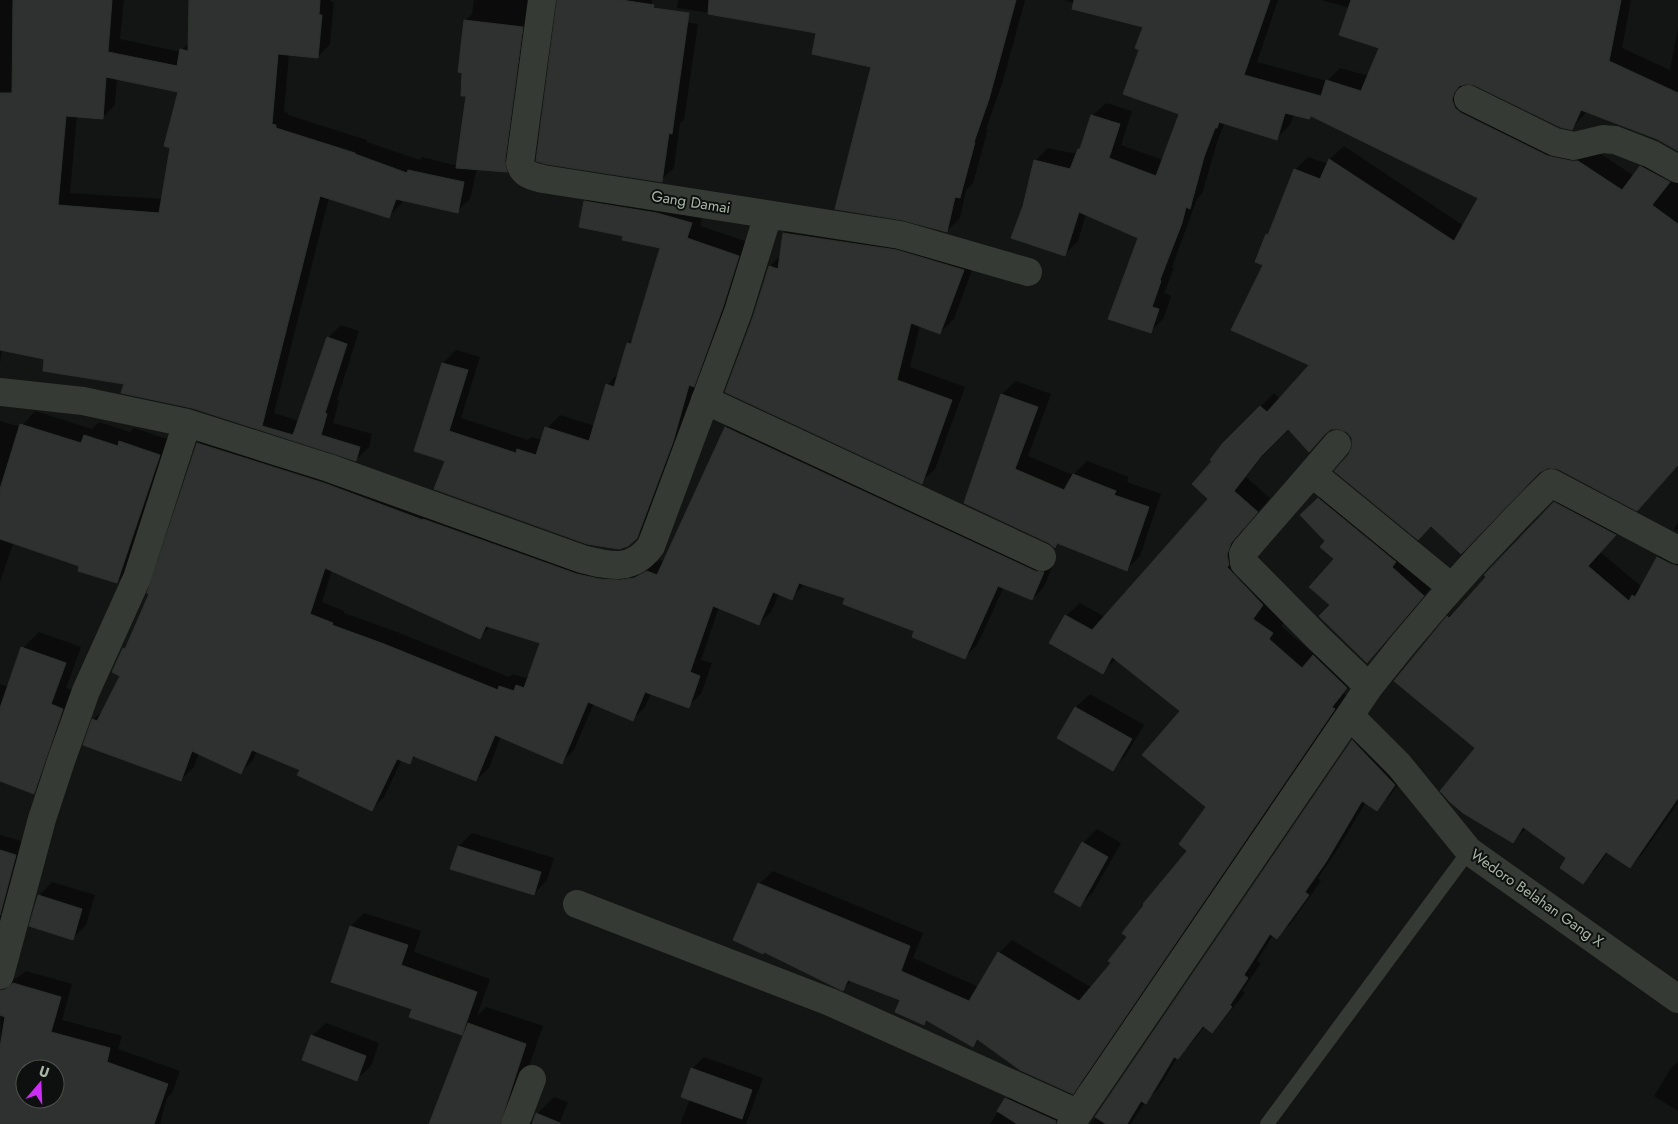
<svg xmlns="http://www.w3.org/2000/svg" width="1678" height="1124" viewBox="0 0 1678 1124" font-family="Jost,sans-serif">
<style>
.shadow{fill:#0007;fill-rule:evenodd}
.building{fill:#2e312f;stroke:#2d312e;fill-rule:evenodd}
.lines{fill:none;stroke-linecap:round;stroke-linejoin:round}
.lane{stroke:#353a34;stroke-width:14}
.street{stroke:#353a34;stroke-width:28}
.labels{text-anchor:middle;stroke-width:4;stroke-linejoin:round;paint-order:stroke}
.street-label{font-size:15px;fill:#a8b6a5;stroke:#0e100f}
</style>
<rect width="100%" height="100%" fill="#131514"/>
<!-- shadow -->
<path class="shadow" d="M0,0H124L120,39L181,52L189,42L191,0H331V2H334L330,44L318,57L289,54L284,112L288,113V115L367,140V142L420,160L422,157L458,166L467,95L465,21L472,14L474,0H537L519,158L506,171L477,168L470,199L457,211L403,199L402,203L389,216L329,198L274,413L299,421L328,338L341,325L359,331L337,400L339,401L333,423L372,434L369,447L356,460L125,383L46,359L2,349L0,363ZM117,78L179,91L163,199L70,193L77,115L102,118L115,105Z
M558,0H652L651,19L698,24L684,120L680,123L674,168L661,180Z
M678,0H1025L1002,84L986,129H988L973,183L966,190L960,218L947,231L872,66L818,32L786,25L677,8Z
M1064,0H1278L1257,62L1327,81L1340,68L1369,76L1381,47L1350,8L1321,0H1631L1622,48L1670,70L1678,28V150L1657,138L1587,111L1572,128L1475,84L1466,83L1465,86L1468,94L1592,148L1634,176L1654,154L1678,167V465L1637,509L1559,468L1350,455L1353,448V438L1348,431L1340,427L1329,430L1310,450L1288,428L1275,440L1246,477L1270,498L1244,528L1240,541L1276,591L1265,605L1286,619L1281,626L1315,655L1327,643L1360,674L1344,693L1347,696L1086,1079L1072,1092L979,1039L973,1046L928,1020L924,1024L902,999L852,980L843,989L759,884L773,871L923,933L913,958L979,987L999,953L1012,940L1092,988L1113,963L1189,850L1208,807L1181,711L1116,659L1102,672L1066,616L1080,603L1105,617L1210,499L1214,461L1223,445L1274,393L1280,399L1311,365L1265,265L1267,235L1271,231L1295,170L1308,157L1328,164L1330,159L1344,146L1464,226L1480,198L1312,115L1294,114L1290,125L1277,138L1225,122L1217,142L1202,194L1197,199L1172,267L1174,268L1164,293L1171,296L1164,318L1150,332L1140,237L1086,214L1078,241L1064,255L1024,206L1035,161L1048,148L1077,154L1083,145L1092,116L1106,103L1132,111L1121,145L1163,160L1181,114L1141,49L1144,26Z
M598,189L704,210L700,226L751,243L646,528L632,542L447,460L415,451L443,363L456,350L480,357L461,418L528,440L531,437L543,440L547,428L560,415L595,426L607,385L619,373L628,343L634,338L661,247L624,235L585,202Z
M798,219L977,256L954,319L940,333L920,325L910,367L965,387L935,469L921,482L754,318L770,266L781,255L784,233Z
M1016,381L1051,394L1028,456L1073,475L1087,461L1129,477L1127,482L1161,494L1140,556L1126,570L1058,543L1054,546L1049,542L966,503L1002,394Z
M35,411L92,429L99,422L130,432L134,428L173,441L131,568L117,582L81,565L13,544L0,582V421L21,427Z
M739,415L1048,559L1055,560L1044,587L1032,599L1004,587L977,645L965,657L916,630L847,598L805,583L792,598L779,593L771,612L758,624L719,607L701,660L712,663L701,694L688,706L651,693L645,707L633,719L594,703L574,750L562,762L501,736L489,768L476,780L416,756L410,762L402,759L384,797L371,810L301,769L257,750L253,760L240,773L199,753L194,767L181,780L93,720L105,708L122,675L124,649L128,644L151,593L149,592L198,443L211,431L648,566L660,560L665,561L726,427ZM332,570L479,638L491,626L541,642L531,673L525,678L513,674L509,677L397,632L344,613V611L322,602Z
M1330,488L1434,584L1367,661L1332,604L1335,559L1327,541L1302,515Z
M1568,490L1628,521L1600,552L1642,587L1658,557L1671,544L1678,548V803L1643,853L1630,867L1608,852L1596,869L1583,882L1568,858L1526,828L1513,841L1477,748L1395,681L1448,617L1461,604L1463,605Z
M1678,522V531L1674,529Z
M39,632L81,647L66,688L79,692L50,776L33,793L0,780V684L8,687L23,648Z
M1090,694L1144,725L1126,755L1113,769L1059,738L1076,707Z
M1366,727L1408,770L1390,796L1376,809L1366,802L1339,847L1318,878L1321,881L1291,923L1277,937L1273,935L1257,961L1261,963L1242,991L1245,993L1225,1018L1212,1031L1205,1026L1191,1044L1177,1058L1159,1088L1145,1102L1131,1124H1091L1353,741Z
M1097,829L1121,843L1093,892L1080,906L1083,843Z
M472,833L554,858L547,880L534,894L459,846Z
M0,835L28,843L0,936Z
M52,882L95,895L86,925L73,938L39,896Z
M364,913L421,931L414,952L490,979L477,1016L486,1007L543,1026L517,1100L527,1121L534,1122L537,1114L554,1097L568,1102L559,1124H431L467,1028L461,1034L414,1008L332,981L351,926Z
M26,971L72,984L62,1020L122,1036L118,1049L180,1071L172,1093L167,1098L160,1124H1L0,972L8,978H17ZM25,1069H55V1099H25Z
M326,1023L379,1043L371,1066L357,1079L312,1036Z
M704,1057L763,1078L746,1124H680L690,1099L692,1069Z
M1678,1062V1111L1654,1096L1671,1068Z
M1020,1085L1077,1124H990L1006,1099Z"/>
<!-- building -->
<path class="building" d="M13,0H112L108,52L177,66L180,49L188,51L189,0H320L319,15H322L318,58L278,54L272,124L276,125V128L355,153V154L407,173L408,170L464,182L458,213L396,199L389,218L320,196L262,426L293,435L327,337L347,344L325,413L327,414L321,435L360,447L356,461L192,408L121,393L124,384L43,371L44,359L0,350V93H12ZM106,77L178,92L164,146L170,148L159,213L58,205L66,116L103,119Z
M557,0H622L654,5L653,8L689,13L672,134L669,133L662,182L546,164L536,161Z
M709,0H1016L989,99L974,142H975L960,198L955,197L947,232L902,220L835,209L871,67L812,54L816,33L708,14Z
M1074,0H1270L1244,75L1321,96L1326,80L1361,91L1379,48L1339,35L1351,0H1621L1609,61L1678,93V151L1657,139L1581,110L1572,130L1560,127L1474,85L1467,84L1459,86L1454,93L1452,100L1455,108L1461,113L1548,156L1571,161H1578L1622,190L1640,166L1670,182L1652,205L1678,224V465L1637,511L1558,469L1548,468L1540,472L1461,554L1431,526L1418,540L1334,471L1349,454L1352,447V438L1347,432L1339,429H1331L1325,434L1309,452L1288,429L1262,455L1234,491L1258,512L1231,543L1227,555L1229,565L1227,567L1263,605L1253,619L1273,633L1269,639L1302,668L1313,655L1347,688L1332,707L1335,709L1073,1094L1020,1070L977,1039L973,1047L926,1020L924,1025L895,1012L900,1000L848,980L843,991L764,952L763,954L733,940L758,883L910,946L901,971L969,1001L998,952L1079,1001L1111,963L1108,961L1127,937L1122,933L1144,905L1143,904L1187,851L1179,844L1206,807L1142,755L1180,711L1112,657L1103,674L1049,643L1065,615L1092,630L1208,499L1192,484L1212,461L1210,460L1222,444L1260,406L1267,412L1309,365L1231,330L1263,265L1255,262L1266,234L1268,235L1294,169L1320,179L1329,159L1454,241L1478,198L1311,116L1309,119L1285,113L1277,140L1219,122L1217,128H1215L1204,157L1190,209L1186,207L1182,223L1160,280L1161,281L1152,307L1159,309L1151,333L1108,319L1138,238L1079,212L1065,256L1011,238L1023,206L1034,160L1070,169L1078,149H1080L1091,115L1120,124L1109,158L1156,176L1179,114L1123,94L1139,50L1135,48L1143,27L1072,9Z
M464,20L523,27L505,161L507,172L456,168L466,96H461L462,73L458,72Z
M584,201L657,213L692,223L687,238L739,256L723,307L694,387L689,385L673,442L637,538L628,546L619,549L587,544L434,489L445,461L414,451L442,363L468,370L449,431L516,453L517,449L536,455L545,427L589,441L606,384L614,387L627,343L631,344L660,248L622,240L623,236L579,227Z
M783,233L897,250L964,270L940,334L911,323L897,380L952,400L922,484L725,392L753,317L769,266L778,269Z
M1001,394L1038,407L1015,469L1064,490L1073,474L1116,491L1114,495L1149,507L1127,571L1057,543L1055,548L1049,543L964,503Z
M20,424L81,443L84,435L118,446L119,441L160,455L117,583L78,571L79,566L0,539V489Z
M725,427L1035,571L1044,572L1032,600L998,586L965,659L912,637L914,631L843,604L845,598L799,583L792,600L773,592L759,625L713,606L690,672L700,676L689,708L645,692L633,721L588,702L562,764L495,735L476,781L413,756L410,764L397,759L372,811L297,775L300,770L252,750L241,774L192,751L181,781L83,745L92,719L97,721L120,676L112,672L123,648L125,649L149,594L147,593L197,443L324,483L423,520V519L577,574L600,579L620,580L634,578L647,571L657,575ZM325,568L480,639L486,626L540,643L524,688L516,685L514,691L499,686L498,690L384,644L332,625L333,623L310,614Z
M1318,498L1396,562L1392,567L1424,596L1367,663L1319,616L1330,605L1309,587L1334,559L1320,547L1325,541L1300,515Z
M1554,502L1616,535L1588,566L1629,601L1632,595L1635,597L1657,557L1671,564L1678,566V798L1630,868L1606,852L1583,884L1560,868L1566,858L1523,827L1513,843L1463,813L1450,802L1440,791L1475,748L1394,681L1447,616L1449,618L1486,577L1484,575Z
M21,647L66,663L51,704L63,709L34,794L0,781V708Z
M1075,707L1132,739L1113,771L1057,738Z
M1352,740L1395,785L1377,811L1362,801L1326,862L1305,892L1309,895L1277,939L1270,934L1244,975L1248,978L1230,1005L1232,1007L1212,1033L1203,1026L1178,1059L1174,1057L1146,1104L1141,1101L1127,1124H1106L1095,1117Z
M1082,842L1108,857L1080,907L1054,892Z
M458,846L541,872L534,895L450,869Z
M0,850L16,855L0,915Z
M38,895L82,909L73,940L29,926Z
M350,926L408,945L401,965L477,992L462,1035L409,1017L412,1009L331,982Z
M13,983L61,997L51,1032L110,1048L107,1062L168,1084L154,1124H0V1047L5,1017L0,1015V990H4ZM25,1069H55V1099H25Z
M468,1023L526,1044L500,1124H429Z
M311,1035L366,1056L357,1081L302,1060Z
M691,1068L752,1090L742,1119L681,1097Z
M1005,1098L1056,1121V1124H1017L997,1111Z
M536,1113L560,1123V1124H532Z"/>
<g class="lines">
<!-- lane -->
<path class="lane" d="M1267,1124L1469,851"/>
<!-- street -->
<path class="street" d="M542,0L520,163C523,175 532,176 543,179L900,235L1028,272
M1468,99L1555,142L1574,146L1603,139L1615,140L1651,154L1678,169
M0,392L83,401L187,423L329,468L582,559C610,566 632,572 651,546L738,312L768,215
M705,400L1042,557
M1337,444L1312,473L1451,587
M1312,473L1245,550L1243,554L1244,563L1317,637L1369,687
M1350,716L1399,765L1469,851L1678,999
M577,904L830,1002L1077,1113
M0,975L42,819L62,758L86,691L137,578L187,423
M515,1124L532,1079
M1071,1124L1369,687C1425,615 1486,547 1551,483L1678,550"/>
</g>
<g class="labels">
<!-- street labels -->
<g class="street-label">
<text transform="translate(691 202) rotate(9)" y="5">Gang Damai</text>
<text transform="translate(1537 898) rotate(35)" y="5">Wedoro Belahan Gang X</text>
</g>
</g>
<!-- north arrow -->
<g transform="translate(40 1084) rotate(19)"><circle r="24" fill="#0e100f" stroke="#4c524b"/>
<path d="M0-4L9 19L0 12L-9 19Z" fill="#cd2cf5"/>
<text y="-8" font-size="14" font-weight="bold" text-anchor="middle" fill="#a8b6a5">U</text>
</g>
</svg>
